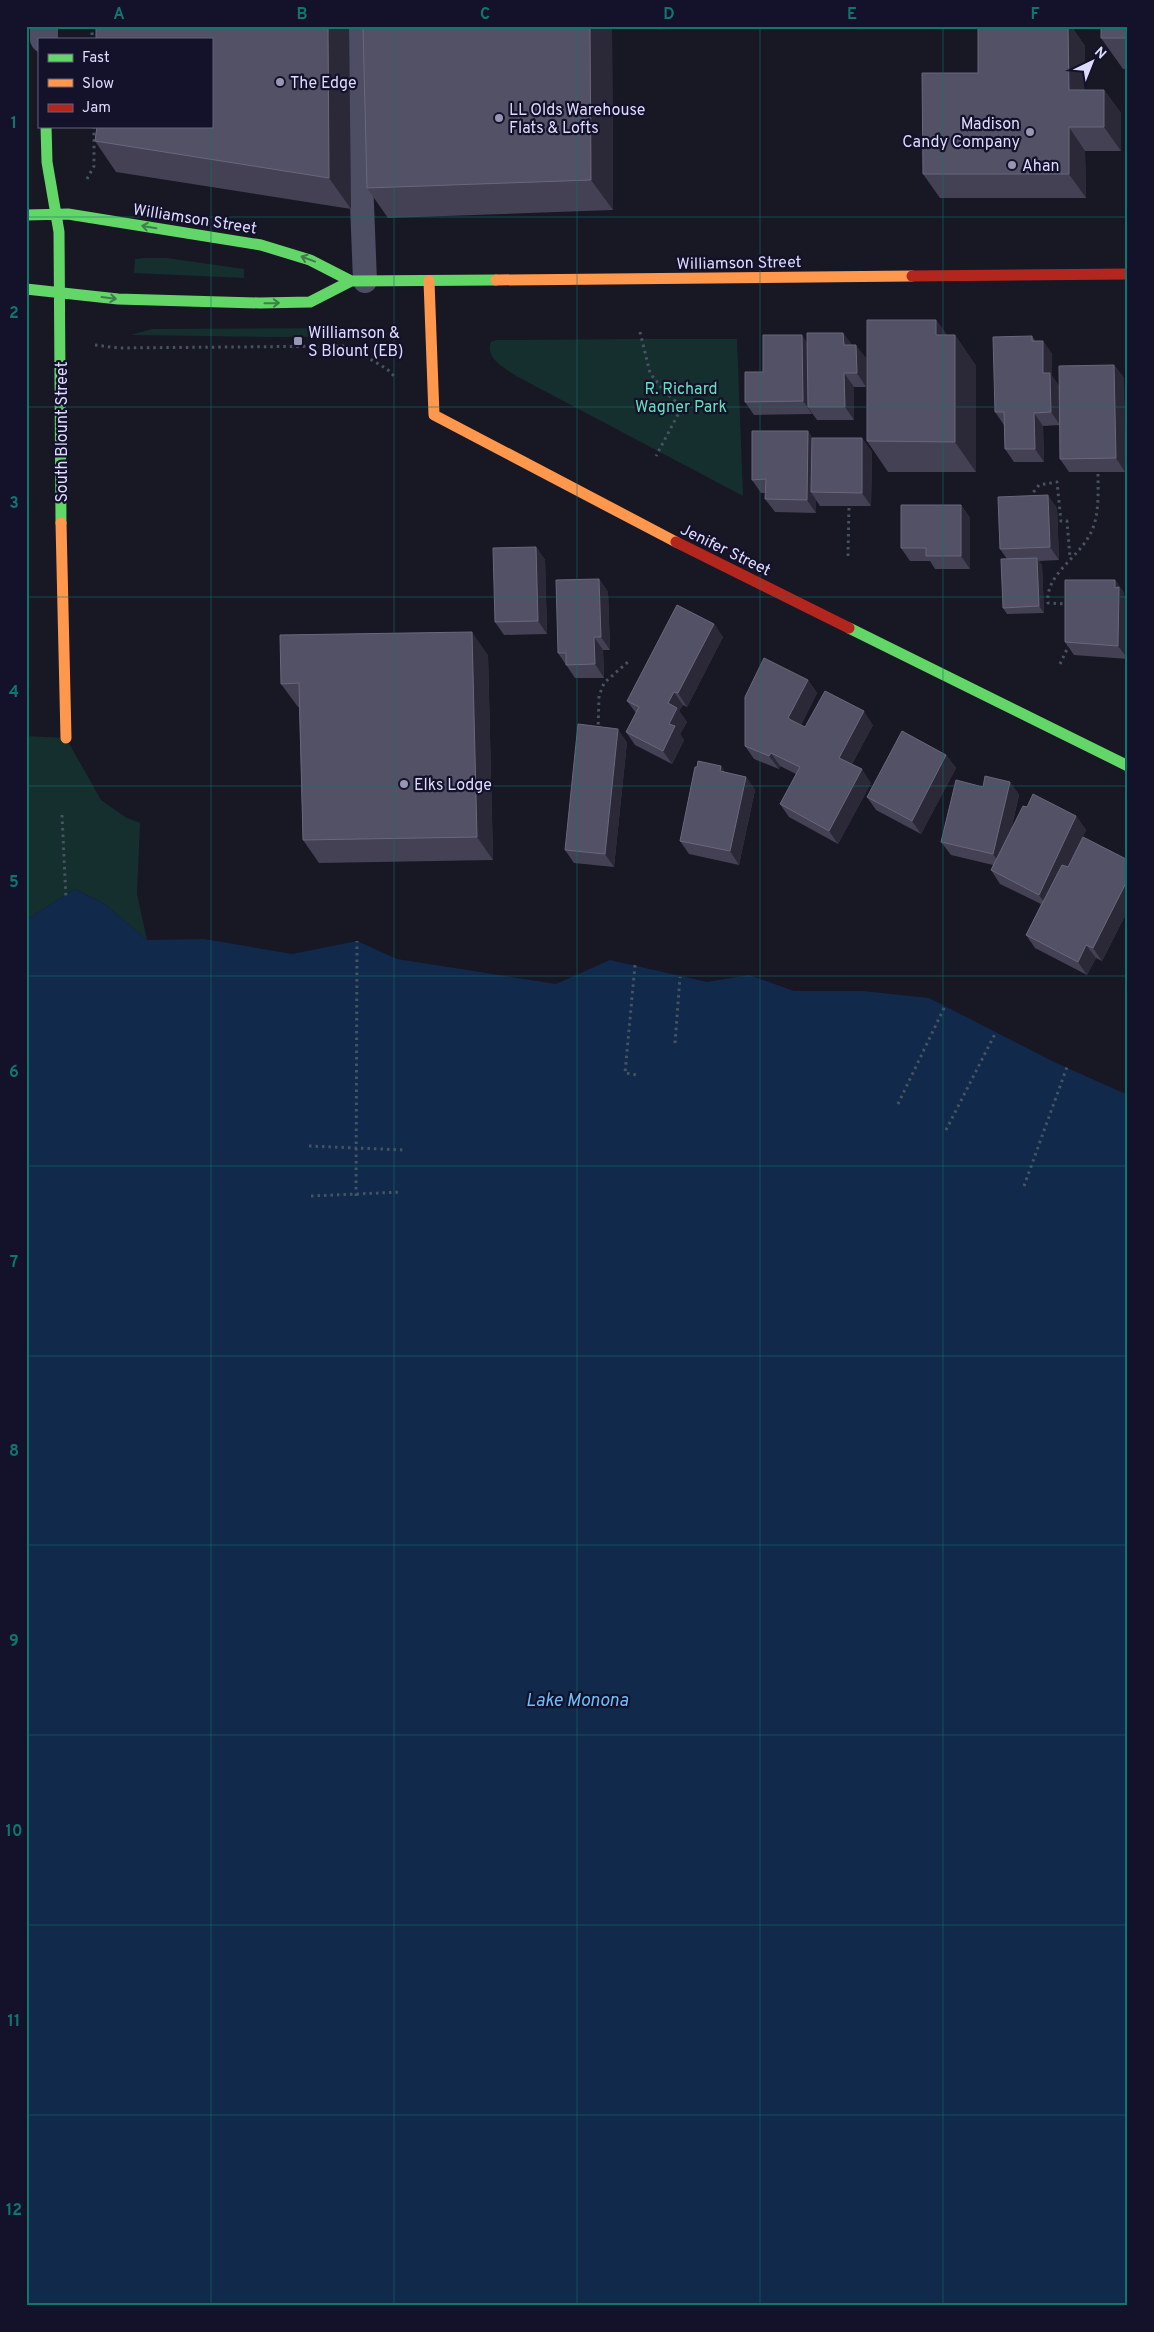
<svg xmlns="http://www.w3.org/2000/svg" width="1154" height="2332" viewBox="0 0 1154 2332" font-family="Overpass,sans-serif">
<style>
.green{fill:#152f2f}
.water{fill:#11294b}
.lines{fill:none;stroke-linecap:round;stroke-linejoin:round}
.path{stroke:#465360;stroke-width:3;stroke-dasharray:2.5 4;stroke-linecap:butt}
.lane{stroke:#4d4d64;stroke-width:24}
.street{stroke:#4d4d64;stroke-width:28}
.fast{stroke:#63d668;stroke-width:11}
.slow{stroke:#ff974d;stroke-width:11}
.jam{stroke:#b3261e;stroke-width:11}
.wall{fill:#434153}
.shaded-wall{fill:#2b2938}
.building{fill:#535165;stroke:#69677d}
.oneway{stroke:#3f7d4c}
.grid{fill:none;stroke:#0f766e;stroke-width:1;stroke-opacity:0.55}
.poi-dot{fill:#9896b2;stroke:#14112a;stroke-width:2}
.labels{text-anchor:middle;stroke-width:4.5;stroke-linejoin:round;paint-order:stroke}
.poi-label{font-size:16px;fill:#dddbfe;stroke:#14112a;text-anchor:start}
.street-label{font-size:16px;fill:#dddbfe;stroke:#14112a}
.park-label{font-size:16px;fill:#67deba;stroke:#14112a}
.water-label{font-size:18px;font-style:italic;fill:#6cc0fb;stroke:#14112a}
.neatline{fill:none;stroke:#0f766e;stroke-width:2}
.grid-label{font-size:16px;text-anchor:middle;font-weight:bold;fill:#0f766e}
</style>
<rect width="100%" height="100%" fill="#181724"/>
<!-- green -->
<path class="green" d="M143,258H167L244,269V278L134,273L135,259Z
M370,328L389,334L380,336L274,337L131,335L152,329Z
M641,339H737L743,496L518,377C507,369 484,359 491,342L496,340Z
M26,736L66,738L101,800L125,817L140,823L137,894L147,940L106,905L75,889L26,920Z"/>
<!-- water -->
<path class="water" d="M75,889L106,905L147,940L204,939L292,954L357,941L397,959L556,984L610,960L707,982L749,975L794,991H863L929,998L1054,1062L1128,1095V2306H26V920Z"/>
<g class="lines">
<!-- path -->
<path class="path" d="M92,26V39
M87,179L94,166V126
M640,332L650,373L664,391L682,407L656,456
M95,345L118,348L348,346L387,369L396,378
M1031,498L1032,494L1039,485L1057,482L1061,521H1067L1070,558
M848,556L849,506
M1069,604L1048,603C1045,575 1077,559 1089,536C1100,518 1098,492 1098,472
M1060,664L1069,645
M598,731L599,696L604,683L629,661
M62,815L66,899
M635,965L625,1073L637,1075
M675,1043L680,977
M898,1104L945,1006
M946,1130L996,1032
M309,1146L404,1150
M1024,1186L1067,1067
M311,1196L402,1192
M356,1196L357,941"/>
<!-- lane -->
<path class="lane" d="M355,26L365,281"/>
<!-- street -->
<path class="street" d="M44,26V39"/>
<!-- fast -->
<path class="fast" d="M46,126L47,162L59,232L61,523
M26,215L68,214L261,245L310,260L351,281
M26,289L118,299L260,303L310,302L351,281L496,280
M849,628L1128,766"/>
<!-- slow -->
<path class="slow" d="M496,280L912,276
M429,281L434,415L676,542
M61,523L66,738"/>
<!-- jam -->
<path class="jam" d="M912,276L1128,274
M676,542L849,628"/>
</g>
<!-- wall -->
<path class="wall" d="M349,26L351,209L116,172L95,141L211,126Z
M612,26L613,210L388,218L367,188Z
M978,26H1071L1085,46V90H1104L1121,113V151H1085L1086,198H940L923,174L978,73Z
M1128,26V69H1123L1101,38Z
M936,320L947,335H955L976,366V472H888L867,441Z
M843,333L852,345L866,358V387H854V420H817L812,413V414L754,415L745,402L763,372L807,342Z
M1032,336L1035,341H1043L1052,354V376L1059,386L1114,365L1124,378L1125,472H1069L1060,459V425L1043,426L1044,462H1014L1005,449L1004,425L995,412Z
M808,431L812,438H862L872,452L871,506H820L816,500V513L775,512L765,499L766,493H761L752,480Z
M961,505L970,518V569H935L930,561H910L901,548Z
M1057,508L1059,560L1039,561L1042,565L1044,613L1007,614L1003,608L1007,559L1000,549Z
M536,547L545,560L547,634L504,635L495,622Z
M599,579L608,592L610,650H603L604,678H575L558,653Z
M1115,580L1124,593L1128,659L1074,655L1065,642Z
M714,624L723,637L687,707L683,705L679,711L687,722L680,734L684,740L672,764L635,745L626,732L636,713L627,701Z
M488,655L493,860L319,863L303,840L299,707H298L281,684Z
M808,680L817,693L801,725L805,727L873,725L852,764L871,783L838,844L789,817L780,804L796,774L780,766L779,769L754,759L745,746Z
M627,742L614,867L574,863L565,850Z
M946,755L956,768L921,834L876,810L867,797Z
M726,773L746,777L755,790L739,865L689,854L680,841Z
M1010,782L1019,795L1011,830L1027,807L1076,816L1086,830L1068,867L1128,860V910L1102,961L1096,958L1087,975L1035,948L1026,935L1041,904L1000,884L991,870L993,865L951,855L941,842L983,787Z"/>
<!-- shaded-wall -->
<path class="shaded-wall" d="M328,26H349L351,209L329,178Z
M590,26H612L613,210L591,180Z
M1068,26H1071L1085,46V114L1069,90Z
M1104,90L1121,113V151L1104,127Z
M1069,127L1085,151L1086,198L1069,174Z
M936,320L955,347V335L976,366V472L955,442L936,335Z
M843,333L853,346L844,345Z
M802,335L811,348L808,407L812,413V414L803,401Z
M1043,341L1052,354V376L1059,386L1060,425L1051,412L1043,373Z
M856,345L866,358V387L857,373Z
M1114,365L1124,378L1125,472L1116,458Z
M844,373L854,387V420L845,407Z
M1034,413L1043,426L1044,462L1035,449Z
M808,431L817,444L811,492L816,500V513L807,500Z
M862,438L872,452L871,506L862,493Z
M1048,495L1057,508L1059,560L1050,547Z
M961,505L970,518V569L961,556Z
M536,547L545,560L547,634L538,621Z
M1037,558L1042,565L1044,613L1039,606Z
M599,579L608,592L610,650L601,637Z
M1115,580L1124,593V595L1128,600V659L1118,646Z
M714,624L723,637L687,707L678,693Z
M472,632L488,655L493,860L477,837Z
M594,637L603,650L604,678L595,664Z
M808,680L817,693L798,731L788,718Z
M674,692L683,705L679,711L687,722L680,734L684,740L672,764L663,751L669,724L668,703Z
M864,711L873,725L848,771L839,758Z
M618,729L627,742L614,867L605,854Z
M771,753L780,766L779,769L769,756Z
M946,755L956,768L921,834L912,821Z
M721,766L730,779L720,771Z
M862,769L871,783L838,844L829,831Z
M746,777L755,790L739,865L730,851Z
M1010,782L1019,795L1002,867L993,854Z
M1076,816L1086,830L1048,908L1039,895Z
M1128,879V910L1102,961L1093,948Z
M1086,945L1096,958L1087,975L1078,962Z"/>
<!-- building -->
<path class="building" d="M96,26H328L329,178L95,141L97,126H211V39H96Z
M363,26H590L591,180L367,188Z
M978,26H1068L1069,90H1104V127H1069V174H923L922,73H978Z
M1101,26H1128V38H1101Z
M867,320H936V335H955V442L867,441Z
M807,333H843L844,345H856L857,373H844L845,407H808Z
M763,335H802L803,401L745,402V372H763Z
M1032,336V341H1043V373H1050L1051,412L1034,413L1035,449H1005L1004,412H995L993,337Z
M1114,365L1116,458L1060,459L1059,366Z
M752,431H808L807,500L765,499L766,479L752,480Z
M812,438H862V493L811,492Z
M1048,495L1050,547L1000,549L998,497Z
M901,505H961V556H926V548H901Z
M536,547L538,621L495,622L493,548Z
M1037,558L1039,606L1003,608L1001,559Z
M599,579L601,637H594L595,664L566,665V653H558L556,580Z
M1065,580H1115V588L1119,587L1118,646L1065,642Z
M677,605L714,624L678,693L674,692L668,703L677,708L669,724L675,726L663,751L626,732L639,707L627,701Z
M472,632L477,837L303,840L299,683L281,684L280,635Z
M764,658L808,680L788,718L791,720L805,727L825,691L864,711L839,758L862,769L829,831L780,804L800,767L771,753L769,756L745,746V697Z
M578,724L618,729L605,854L565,850Z
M902,731L946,755L912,821L867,797Z
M698,761L721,766L720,771L746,777L730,851L680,841L695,767H697Z
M985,776L1010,782L993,854L941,842L956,780L983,787Z
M1033,794L1076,816L1039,895L991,870L1023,806L1027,807Z
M1083,837L1128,860V879L1093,948L1086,945L1078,962L1026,935L1062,865L1068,867Z"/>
<!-- one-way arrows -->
<defs><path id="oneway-shaft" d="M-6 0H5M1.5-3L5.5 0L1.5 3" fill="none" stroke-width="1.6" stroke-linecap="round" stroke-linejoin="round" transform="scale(1.25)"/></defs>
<g class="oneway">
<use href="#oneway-shaft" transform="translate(149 227) rotate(-171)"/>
<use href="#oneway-shaft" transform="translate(308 259) rotate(-159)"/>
<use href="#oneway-shaft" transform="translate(109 298) rotate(7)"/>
<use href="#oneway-shaft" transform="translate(272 303) rotate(-1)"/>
</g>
<!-- grid -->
<path class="grid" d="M211,26V39M394,26V2306M577,26V2306M760,26V2306M943,26V2306M211,126V2306M26,217H1128M26,407H1128M26,597H1128M26,786H1128M26,976H1128M26,1166H1128M26,1356H1128M26,1545H1128M26,1735H1128M26,1925H1128M26,2115H1128"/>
<!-- markers -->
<g class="poi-dot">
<circle cx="280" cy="82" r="5"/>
<circle cx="499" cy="118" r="5"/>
<circle cx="1030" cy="132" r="5"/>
<circle cx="1012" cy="165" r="5"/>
<rect x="293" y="336" width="10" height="10" rx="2.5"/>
<circle cx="404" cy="784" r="5"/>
</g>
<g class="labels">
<!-- poi labels -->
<g class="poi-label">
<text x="290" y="88">The Edge</text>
<text x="509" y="115">LL Olds Warehouse<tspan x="509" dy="18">Flats &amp; Lofts</tspan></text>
<text x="1020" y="129" text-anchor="end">Madison<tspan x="1020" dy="18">Candy Company</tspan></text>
<text x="1022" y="171">Ahan</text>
<text x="308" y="338">Williamson &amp;<tspan x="308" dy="18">S Blount (EB)</tspan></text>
<text x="414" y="790">Elks Lodge</text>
</g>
<!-- street labels -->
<g class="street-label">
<text transform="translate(195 218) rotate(9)" y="6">Williamson Street</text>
<text transform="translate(739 262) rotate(-1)" y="6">Williamson Street</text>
<text transform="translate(61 432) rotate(-90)" y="6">South Blount Street</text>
<text transform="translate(726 549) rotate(26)" y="6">Jenifer Street</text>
</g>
<!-- park labels -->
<g class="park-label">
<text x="681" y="394">R. Richard<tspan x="681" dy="18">Wagner Park</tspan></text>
</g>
<!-- water labels -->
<g class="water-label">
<text x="577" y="1706">Lake Monona</text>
</g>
</g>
<!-- border -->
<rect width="1154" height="2332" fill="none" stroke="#14112a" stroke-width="55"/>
<!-- legend -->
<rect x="38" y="38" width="175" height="90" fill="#14112a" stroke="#64627f"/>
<rect x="48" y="54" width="25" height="8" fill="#63d668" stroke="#64627f"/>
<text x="82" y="62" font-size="15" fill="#dddbfe">Fast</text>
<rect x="48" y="79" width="25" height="8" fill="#ff974d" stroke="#64627f"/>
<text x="82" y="88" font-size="15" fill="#dddbfe">Slow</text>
<rect x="48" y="104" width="25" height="8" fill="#b3261e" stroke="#64627f"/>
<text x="82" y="112" font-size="15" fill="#dddbfe">Jam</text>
<!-- north arrow -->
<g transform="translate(1092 62) rotate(43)" stroke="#14112a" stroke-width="4" paint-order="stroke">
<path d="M0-4L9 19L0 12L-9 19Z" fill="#dddbfe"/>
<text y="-8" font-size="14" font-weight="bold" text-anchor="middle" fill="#dddbfe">N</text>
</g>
<rect x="28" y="28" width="1098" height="2276" class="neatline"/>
<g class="grid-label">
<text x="119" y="19">A</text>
<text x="302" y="19">B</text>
<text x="485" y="19">C</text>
<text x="669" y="19">D</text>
<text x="852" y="19">E</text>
<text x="1035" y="19">F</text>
<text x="14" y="128">1</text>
<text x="14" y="318">2</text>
<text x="14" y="508">3</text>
<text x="14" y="697">4</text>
<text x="14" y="887">5</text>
<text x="14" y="1077">6</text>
<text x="14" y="1267">7</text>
<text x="14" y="1456">8</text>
<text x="14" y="1646">9</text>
<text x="14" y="1836">10</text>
<text x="14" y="2026">11</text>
<text x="14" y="2215">12</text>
</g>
</svg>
